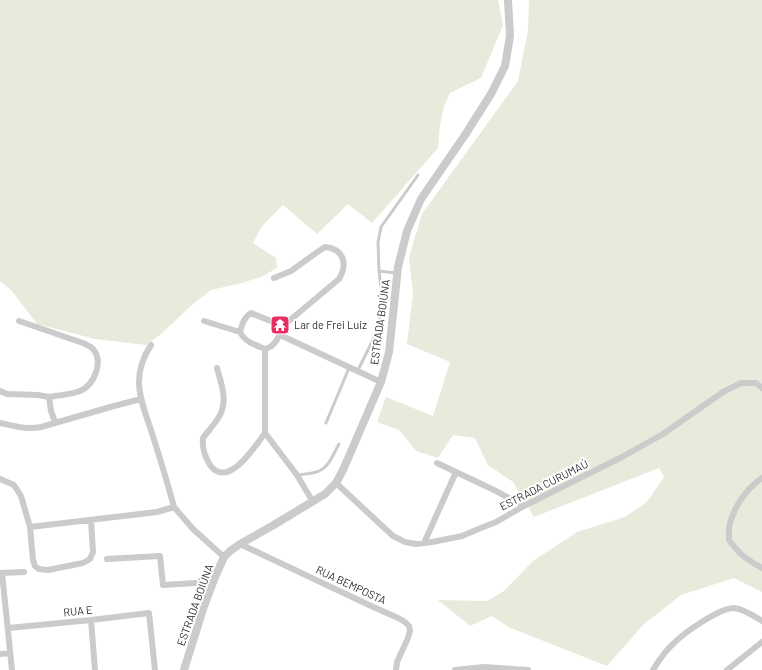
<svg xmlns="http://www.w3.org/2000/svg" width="762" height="670" viewBox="0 0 762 670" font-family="Barlow,sans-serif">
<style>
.green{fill:#e7ebdb}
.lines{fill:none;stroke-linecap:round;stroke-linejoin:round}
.service{stroke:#cbcbcb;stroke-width:3}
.minor{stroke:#cbcbcb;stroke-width:6}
.tertiary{stroke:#cbcbcb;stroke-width:8}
.labels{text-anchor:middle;stroke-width:4;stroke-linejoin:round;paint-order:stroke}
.street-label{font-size:11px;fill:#2e2e2e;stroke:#fff}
.poi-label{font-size:11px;fill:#2e2e2e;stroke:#fff;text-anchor:start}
</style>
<rect width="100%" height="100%" fill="#fff"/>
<!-- green -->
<path class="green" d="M0,0H498L503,25L481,78L450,93L444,106L440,125L438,148L372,223L348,204L317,234L283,205L262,226L253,243L276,258L277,268L261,277L242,283L211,290L193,304L161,334L146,345L95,339L37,324L12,291L0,281Z
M529,0H762V592L734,578L681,595L643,625L607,666L508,627L492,616L470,626L438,600L487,601L504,591L533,561L577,532L625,517L647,502L664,477L659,468L534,517L513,482L488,465L475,438L453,435L438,458L416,451L399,430L377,422L386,397L433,416L450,362L407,344L413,294L409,257L422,214L518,81L528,30Z"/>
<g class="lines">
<!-- service -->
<path class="service" d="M379,271L396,273
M357,372L378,330L382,297L379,271L378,242L381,227L418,175
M326,423L349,368
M297,475C303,474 310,474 316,472C329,469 333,454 339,444"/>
<!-- minor -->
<path class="minor" d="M274,278L291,271L316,253L325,247C344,249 348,264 339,279L283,326
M251,313L283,326C279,335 276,347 265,349C255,345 245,342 240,332C242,325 244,317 251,313Z
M19,321L83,343C87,345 91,346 93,349C104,362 94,385 80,391C73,394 56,396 49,397
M204,321L240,332
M280,335L381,382
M151,345C143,357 139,368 139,382C139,398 146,415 151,430C159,455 167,481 174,507
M265,349V433L297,475L313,502
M217,368C221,383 228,400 220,415C216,423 208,431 203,438C202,447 205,457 210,465C228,490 255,446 265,433
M0,391L7,394L38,395L49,397L51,411L55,422
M0,423C15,426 25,430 41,427L114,406L141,399
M437,463L494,490L524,506
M762,478C746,489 733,508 729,527C729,531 729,536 729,540C740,555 746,559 762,568
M0,479L14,485L21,496L30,527L33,560L35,566L39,569L48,570L83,563L90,559L93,552L91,520
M336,483L393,536L405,542L416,544L432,542L462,536L476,530L496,522L524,506L622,457L663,434L723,392L741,383H756L762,388
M30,527L157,512L174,507L193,529L224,557
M424,543L456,472
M240,544L369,605L398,618L405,622L409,626L410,631L408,638L397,662L396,670
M107,559L160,556L163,585L213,582
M0,573L24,572
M2,573L12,670
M91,620L95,670
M8,628L91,620L149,613L155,670
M0,654L10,653
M455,670L484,667L528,670
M653,670C659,660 665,651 674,643C684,633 719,608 734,608C744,609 754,616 762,621
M727,670L762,642"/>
<!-- tertiary -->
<path class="tertiary" d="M184,670L203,609L215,577L224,557L230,551L240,544L272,526L325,494L336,483L343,470L381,382L389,352L398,267L407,231L421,199L465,135L491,94L505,66L510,36L508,0"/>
</g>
<!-- icons -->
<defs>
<g id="temple-square" transform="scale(1)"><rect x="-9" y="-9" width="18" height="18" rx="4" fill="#e62e62" stroke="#fff"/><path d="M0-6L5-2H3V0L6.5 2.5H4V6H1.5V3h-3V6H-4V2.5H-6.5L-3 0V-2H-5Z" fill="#fff"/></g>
</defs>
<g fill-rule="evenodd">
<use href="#temple-square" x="280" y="325"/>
</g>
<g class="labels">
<!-- street labels -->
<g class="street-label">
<text transform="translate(380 322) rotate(-82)" y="4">ESTRADA BOIÚNA</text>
<text transform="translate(544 485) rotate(-27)" y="4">ESTRADA CURUMAÚ</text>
<text transform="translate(351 585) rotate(25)" y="4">RUA BEMPOSTA</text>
<text transform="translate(195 605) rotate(-70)" y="4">ESTRADA BOIÚNA</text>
<text transform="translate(78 611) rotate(-6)" y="4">RUA E</text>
</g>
<!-- poi labels -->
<g class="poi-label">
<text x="294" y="329">Lar de Frei Luiz</text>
</g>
</g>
</svg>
